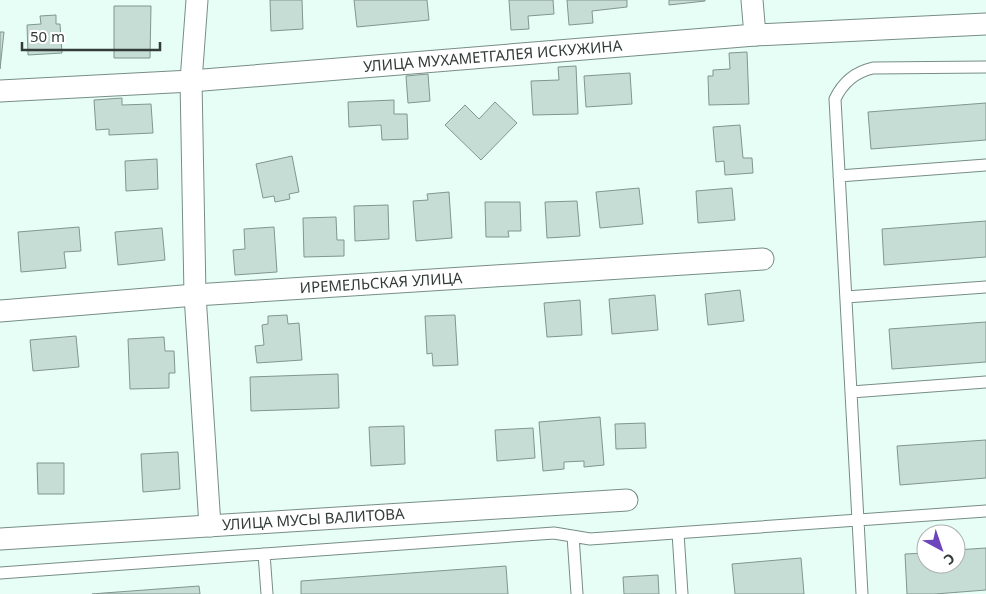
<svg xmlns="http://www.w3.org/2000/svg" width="986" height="594" viewBox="0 0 986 594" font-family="'Noto Sans',sans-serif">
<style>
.building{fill:#c6ddd5;stroke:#80968f}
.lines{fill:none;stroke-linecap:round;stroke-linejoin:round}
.service-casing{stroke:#778d85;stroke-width:13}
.minor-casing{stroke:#778d85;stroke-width:23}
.service{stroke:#fff;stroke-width:11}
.minor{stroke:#fff;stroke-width:21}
.labels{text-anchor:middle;stroke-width:5;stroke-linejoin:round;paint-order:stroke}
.street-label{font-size:15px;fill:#333c39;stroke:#fff}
</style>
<rect width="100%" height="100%" fill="#e6fef6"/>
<!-- building -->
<path class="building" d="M270,0H302L303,29L271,31Z
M354,0H427L429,20L357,27Z
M509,0H553L554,14L528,16L529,29L511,30Z
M567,0H627V7L592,11L593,23L569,25Z
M669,0H705V1L669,5Z
M114,6H151L150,58H114Z
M56,15V24H60L62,53L28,55L27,25L41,24L40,16Z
M0,32H4L0,69Z
M747,52L749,104L709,105L708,76H713V70L730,69L729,53Z
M576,66L578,114L533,115L531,81L559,80L558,67Z
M630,73L632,104L586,107L584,76Z
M428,74L430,101L408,103L406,76Z
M122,98V105L151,104L153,133L109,135V129L96,130L94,100Z
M394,100V114H407L408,139L382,140L381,125L349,127L348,102Z
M495,102L517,123L481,160L445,125L465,105L479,119Z
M986,103V140L871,149L868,112Z
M740,125L743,158H752L753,173L725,175L724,161L716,162L713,127Z
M292,156L299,192L289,194L290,199L275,202L274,196L263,198L256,164Z
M157,159L158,189L126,191L125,161Z
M639,188L643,224L600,228L596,192Z
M732,188L735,220L698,223L696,191Z
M449,192L452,238L416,241L413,201L428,200L427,194Z
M577,201L580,236L547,238L545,202Z
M485,202H520L521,231H508L509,237H486Z
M388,205L389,239L355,241L354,206Z
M336,217L337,240H344V256L304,257L303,218Z
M986,221V257L884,265L882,229Z
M79,227L81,251L64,252L66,268L21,272L18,232Z
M274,227L277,272L235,275L233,250L245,249L244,229Z
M162,228L165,260L118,265L115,232Z
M740,290L744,321L708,325L705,294Z
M655,295L658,330L612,334L609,299Z
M580,300L582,335L547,337L544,303Z
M287,315L288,324L299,323L302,360L257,363L255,346L264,345L262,325L268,324V316Z
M455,315L458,365L433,366L432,353L427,354L425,316Z
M986,322V362L892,369L889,329Z
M76,336L79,367L33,371L30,340Z
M164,337L165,351H174L175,373H169V388L130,389L128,339Z
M338,374L339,408L251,411L250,377Z
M600,417L604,465L584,467V461L564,462V469L543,471L539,422Z
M645,423L646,448L616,449L615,424Z
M404,426L405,464L371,466L369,427Z
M533,428L535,458L497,461L495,430Z
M986,440V478L900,485L897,446Z
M178,452L180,489L143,492L141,454Z
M37,463H64V494H38Z
M986,548V590L935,594H907L905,554L926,553V564H956V550Z
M801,558L804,594H735L732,564Z
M506,566L508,594H301V581Z
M658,575L659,594H624L623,577Z
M199,586L200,594H92L104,593Z"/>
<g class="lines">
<!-- service casing -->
<g class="service-casing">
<path id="service" d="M839,176L986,165
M846,297L986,287
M851,392L986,382
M678,533L682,594
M573,536L577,594
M264,554L267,594
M0,573L554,533L590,539L986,511
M862,594L835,99C843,82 855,72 873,68L986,67"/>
</g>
<!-- minor casing -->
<g class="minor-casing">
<g id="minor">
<path d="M197,0L191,81L195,295L210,526"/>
<path d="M752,0L755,35"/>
<path id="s1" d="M0,91L191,81L755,35L986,24"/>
<path id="s2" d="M0,311L195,295L763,259"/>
<path id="s3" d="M0,539L627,500"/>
</g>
</g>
<!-- service -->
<use href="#service" class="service"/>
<!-- minor -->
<use href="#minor" class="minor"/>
</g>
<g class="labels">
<!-- street labels -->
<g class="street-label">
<text dy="5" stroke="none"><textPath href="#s1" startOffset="494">УЛИЦА МУХАМЕТГАЛЕЯ ИСКУЖИНА</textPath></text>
<text dy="5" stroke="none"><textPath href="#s2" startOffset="382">ИРЕМЕЛЬСКАЯ УЛИЦА</textPath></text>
<text dy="5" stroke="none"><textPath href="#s3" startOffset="314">УЛИЦА МУСЫ ВАЛИТОВА</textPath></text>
</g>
</g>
<!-- north arrow -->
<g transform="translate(941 549) rotate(140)"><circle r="24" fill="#ffffff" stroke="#adb1b0"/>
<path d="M0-4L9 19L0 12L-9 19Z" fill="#6c44bc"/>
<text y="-8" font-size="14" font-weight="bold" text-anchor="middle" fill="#333c39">С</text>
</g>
<!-- scale -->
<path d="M22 42v8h138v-8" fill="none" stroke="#333c39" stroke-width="2.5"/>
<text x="30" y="42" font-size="15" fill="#333c39" stroke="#ffffff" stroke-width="4" paint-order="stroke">50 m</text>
</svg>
